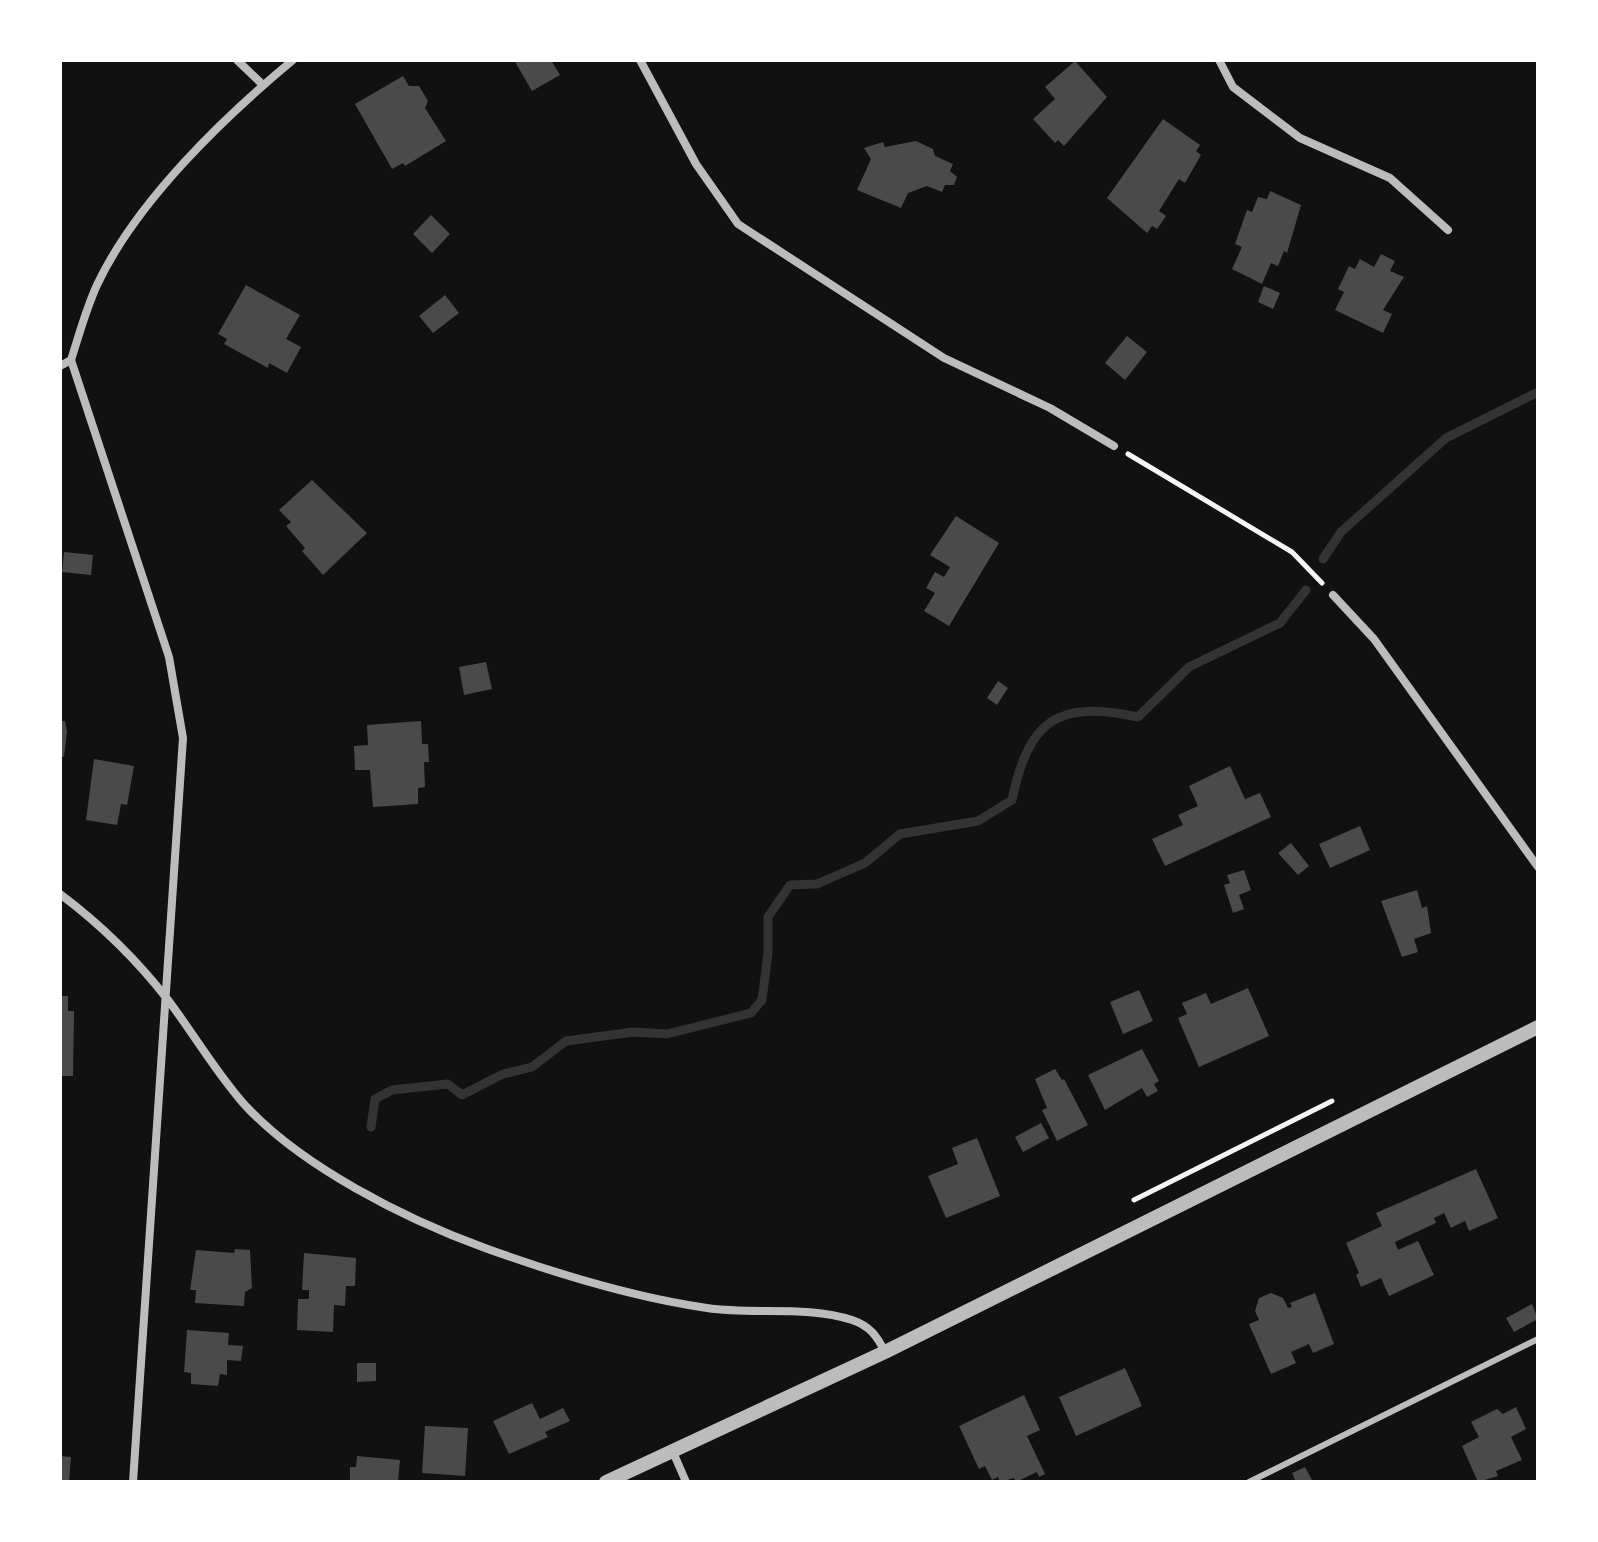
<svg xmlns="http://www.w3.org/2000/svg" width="1598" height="1542" viewBox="0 0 1598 1542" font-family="'DM Sans',sans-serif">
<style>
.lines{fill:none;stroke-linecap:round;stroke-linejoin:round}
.stream{stroke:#333;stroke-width:9}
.building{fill:#4a4a4a}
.path{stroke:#f5f5f5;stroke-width:5}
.service{stroke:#bcbcbc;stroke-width:6}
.minor{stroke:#bcbcbc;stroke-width:8}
.tertiary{stroke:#bcbcbc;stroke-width:14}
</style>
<rect width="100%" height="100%" fill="#111"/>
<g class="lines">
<!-- stream -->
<path class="stream" d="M1323,559L1341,532L1446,438L1538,392
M371,1127L375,1099L392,1090L448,1084L462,1095L503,1074L532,1067L566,1041L633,1032L667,1034L751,1013L762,1000L768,953V917L790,885L817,884L865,863L900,834L978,821L1012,800C1029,719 1058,700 1138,717L1189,667L1280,623L1306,590"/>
</g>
<!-- building -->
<path class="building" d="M514,60H551L560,75L532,91Z
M1075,61L1107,97L1064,146L1058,140L1055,143L1033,119L1055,99L1045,87Z
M403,76L409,86H419L428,101L425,108L446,141L405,166L403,163L392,169L355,104Z
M1163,119L1200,145L1196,151L1201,155L1185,183L1179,179L1159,211L1166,216L1157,229L1152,226L1147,233L1107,198Z
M916,141L933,149L935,156L953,164L950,171L957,177L954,185H945L942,192L927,186L908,193L901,208L857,190L871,159L864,148L883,142L885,147Z
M1270,191L1301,205L1287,253L1284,251L1278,266L1271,263L1262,284L1232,269L1242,247L1235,244L1247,210L1252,212L1258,197L1267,199Z
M431,215L450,234L432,253L413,234Z
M1381,254L1395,261L1390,271L1404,277L1383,310L1392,314L1383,333L1335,310L1344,292L1338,289L1349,266L1355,269L1360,259L1374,267Z
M246,285L300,315L286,339L301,347L287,373L269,363L268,368L224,344L227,339L218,334Z
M1264,286L1280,293L1273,309L1258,302Z
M445,295L459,313L433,333L419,316Z
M1127,336L1147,352L1125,380L1105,363Z
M312,480L367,533L323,575L302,551L305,548L286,526L291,522L279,510Z
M956,516L999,543L949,626L924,611L935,593L926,588L935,572L944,577L950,567L930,555Z
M64,552L93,555L91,575L62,572Z
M486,662L492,689L464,695L459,667Z
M998,681L1008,688L997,705L987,698Z
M60,721H65L67,731L64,757L60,756Z
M421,721L422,744H428L429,762H424L425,787L418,788V804L373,807L370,770H355L354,746L368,745L367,725Z
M94,759L134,766L127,805L121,804L117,825L86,820Z
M1230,766L1245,799L1260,793L1271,817L1165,866L1152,839L1183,825L1178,815L1198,806L1189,786Z
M1360,826L1370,850L1330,868L1319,844Z
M1291,843L1309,866L1298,875L1278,853Z
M1244,870L1251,890L1239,895L1244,909L1233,913L1224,885L1230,883L1227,875Z
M1417,890L1422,908L1427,906L1431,933L1414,939L1418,952L1402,957L1381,901Z
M1248,988L1269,1036L1199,1067L1178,1018L1187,1014L1182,1003L1206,993L1211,1004Z
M1139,990L1153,1021L1123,1034L1110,1002Z
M60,996H68V1011H74L73,1076H60Z
M1142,1049L1159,1081L1154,1084L1158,1091L1147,1097L1142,1088L1105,1110L1088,1075Z
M1055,1069L1062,1080L1064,1079L1088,1125L1057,1141L1042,1110L1047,1108L1035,1079Z
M1041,1123L1049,1138L1023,1152L1015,1137Z
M977,1138L1000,1196L946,1218L928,1176L958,1164L952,1148Z
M1476,1169L1498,1218L1469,1231L1465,1221L1451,1228L1444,1213L1434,1218L1436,1223L1395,1242L1398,1250L1418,1241L1434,1275L1389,1296L1381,1278L1361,1287L1356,1275L1359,1273L1346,1243L1382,1226L1376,1213Z
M235,1249L250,1250L252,1288L245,1292L244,1306L195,1303L196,1290H190L196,1250L234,1253Z
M304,1253L356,1258L355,1286H346L345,1306L334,1305L333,1332L297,1330L298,1299H309V1290H302Z
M1271,1293L1283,1298L1288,1308L1292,1307L1290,1303L1315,1293L1334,1344L1313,1353L1309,1344L1291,1352L1296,1363L1271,1374L1249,1324L1259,1320L1255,1311L1259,1298Z
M1532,1304L1538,1319L1514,1332L1506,1318Z
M187,1330L229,1333L228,1345L243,1346L241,1361L227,1360V1375L220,1374L218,1386L191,1384V1373L184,1372Z
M357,1363H376V1381L357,1382Z
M1125,1368L1142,1406L1076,1436L1059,1397Z
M1024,1395L1040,1430L1027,1436L1045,1474L1039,1477L1037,1472L1016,1482L1014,1478L1000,1482L998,1477L992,1480L985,1466L979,1469L959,1426Z
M532,1403L540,1419L563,1408L570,1421L545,1432L548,1437L509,1454L493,1421Z
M1516,1407L1526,1429L1511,1437L1522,1460L1496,1471L1498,1476L1478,1482L1462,1446L1479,1437L1471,1422L1497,1409L1503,1414Z
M425,1426L468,1428L465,1476L422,1473Z
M60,1456L71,1457L69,1482H60Z
M357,1456L400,1460L398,1482H350V1467H356Z
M1305,1467L1312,1480L1296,1482L1292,1473Z"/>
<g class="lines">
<!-- path -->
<path class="path" d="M1128,454L1292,552L1322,583
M1134,1200L1332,1101"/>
<!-- service -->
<path class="service" d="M1249,1482L1538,1339"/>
<!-- minor -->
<path class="minor" d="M237,60L263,85
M640,60L696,164L738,224L944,358L1050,408L1114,446
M1219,60L1233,87L1300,138L1390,178L1448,230
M71,360L169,657L183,738L133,1482
M60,366L71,360C79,335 86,309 97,285C136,202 223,118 293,60
M1333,595L1374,639L1538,867
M60,894C100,924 137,960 168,1000C193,1033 215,1071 243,1103C300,1166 405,1219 485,1248C557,1274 631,1297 707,1308C754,1315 807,1305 852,1320C870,1326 877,1336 885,1352
M673,1452L686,1482"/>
<!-- tertiary -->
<path class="tertiary" d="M606,1482L885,1352L1538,1027"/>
</g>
<!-- border -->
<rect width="1598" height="1542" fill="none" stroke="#ffffff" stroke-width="124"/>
</svg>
